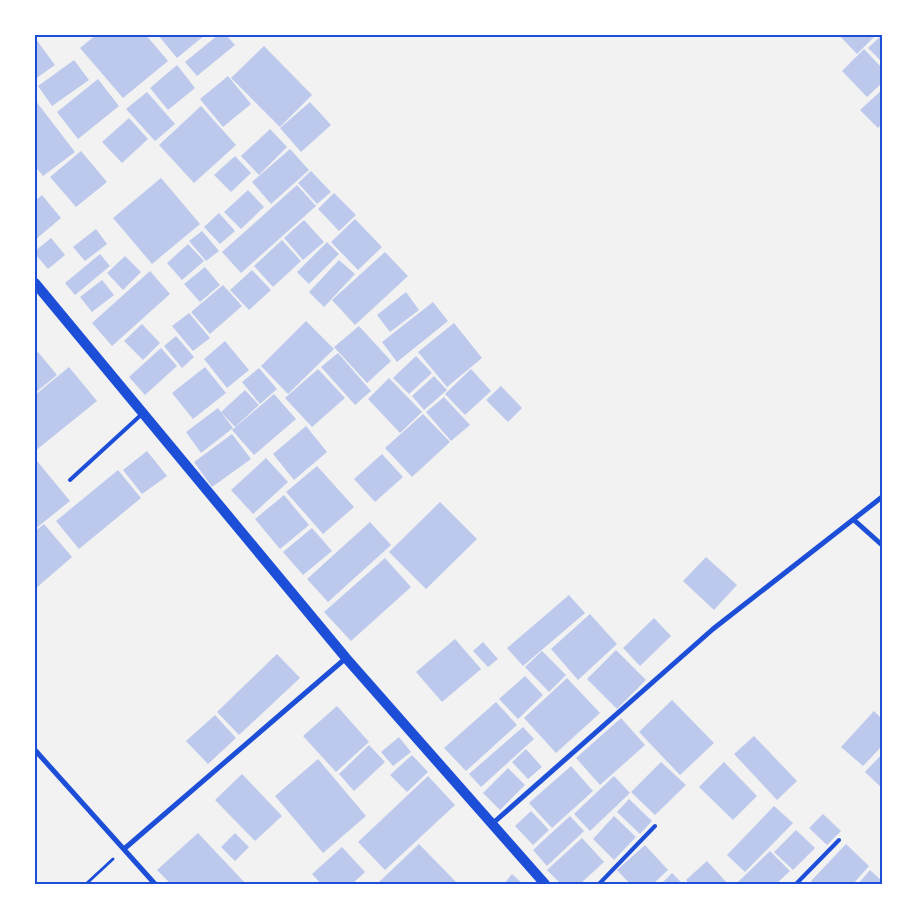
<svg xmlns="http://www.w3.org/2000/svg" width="917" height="919" viewBox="0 0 917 919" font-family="Ubuntu,sans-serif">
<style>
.building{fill:#bdc9ec}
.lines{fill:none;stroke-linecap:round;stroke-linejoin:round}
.path{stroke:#1d4ed8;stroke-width:3}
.service{stroke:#1d4ed8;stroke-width:4}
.minor{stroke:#1d4ed8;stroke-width:5}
.secondary{stroke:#1d4ed8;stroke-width:10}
.neatline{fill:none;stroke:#1d4ed8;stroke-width:2}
</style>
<rect width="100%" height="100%" fill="#f2f2f2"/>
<!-- building -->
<path class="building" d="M96,35H146L168,61L123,98L80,48Z
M158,35H205L177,58Z
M218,35H226L235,45L197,76L185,62Z
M839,35H876L857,54Z
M882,35V62L868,48Z
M35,38L55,65L35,79Z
M264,46L312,95L280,127L231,78Z
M864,49L882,68V83L867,97L842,71Z
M74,60L89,80L52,106L38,86Z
M177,65L195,88L168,110L150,88Z
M228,76L251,104L223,127L200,99Z
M98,79L119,106L78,139L57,112Z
M882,90V124L878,128L860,110Z
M147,92L175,124L155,141L126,109Z
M35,100L75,152L43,176L35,166Z
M310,102L331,125L301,152L280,128Z
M201,106L236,145L194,183L159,145Z
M129,118L148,139L122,163L102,142Z
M270,129L287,147L259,175L241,156Z
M290,149L309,170L271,204L252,182Z
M81,151L107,182L76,207L50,177Z
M235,156L251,173L231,192L214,175Z
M311,171L331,192L317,204L298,183Z
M161,178L200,224L152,264L113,218Z
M297,185L316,206L241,273L222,252Z
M248,190L264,207L241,229L224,212Z
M334,193L356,215L339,231L318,209Z
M42,195L61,218L35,240V201Z
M219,213L235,231L220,244L204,227Z
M355,219L382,247L358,270L331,242Z
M304,220L324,242L303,260L284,238Z
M96,229L107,244L85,261L73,247Z
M202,231L219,251L206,261L189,241Z
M51,238L65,255L48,269L35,254V251Z
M282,240L301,261L273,287L254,266Z
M327,242L339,254L309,284L297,272Z
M188,244L204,261L182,280L167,263Z
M385,252L408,276L355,325L332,300Z
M100,254L110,266L75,295L65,283Z
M125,256L141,272L123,290L107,273Z
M339,260L355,274L324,307L309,292Z
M205,267L220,285L200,302L184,284Z
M252,270L271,290L249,310L230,290Z
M150,271L170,294L112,346L92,323Z
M102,280L114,295L92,312L80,297Z
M223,285L242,306L210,334L191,312Z
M406,292L419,310L390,332L377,315Z
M433,302L448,321L397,362L382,342Z
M189,313L210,338L193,351L172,326Z
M306,321L334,349L288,394L261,366Z
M454,323L482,358L447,387L418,352Z
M142,324L160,343L143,360L124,341Z
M359,326L391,361L367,383L334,347Z
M176,336L194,357L182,368L164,346Z
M225,341L249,370L227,388L204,359Z
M161,348L177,366L145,395L129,377Z
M38,352L57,375L35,393V355Z
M338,353L371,391L355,405L321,367Z
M416,356L432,373L409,394L393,378Z
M69,367L97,401L35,451V395Z
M205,367L226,393L193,419L172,393Z
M259,368L277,389L260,404L242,382Z
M318,369L345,398L312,427L285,398Z
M471,369L491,391L465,415L445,394Z
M434,376L447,390L424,410L412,396Z
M389,378L422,412L400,433L368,399Z
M501,386L522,408L508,422L486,400Z
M245,390L259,405L235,427L221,412Z
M274,394L296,419L254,455L232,430Z
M444,397L470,425L451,441L426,412Z
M218,408L233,428L201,453L186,432Z
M423,414L450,442L412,477L385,448Z
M306,426L327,452L294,480L273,454Z
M232,434L251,459L212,487L194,462Z
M147,451L167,476L142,494L123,470Z
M382,454L403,477L375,502L354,479Z
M266,458L288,482L253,514L231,490Z
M37,461L70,501L35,529V463Z
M317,466L354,507L323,534L286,492Z
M118,470L141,498L79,549L56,521Z
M284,495L309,525L280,549L255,519Z
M440,502L477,539L426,589L389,552Z
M370,522L391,545L328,602L307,579Z
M44,524L72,557L35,589V531Z
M312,528L332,551L303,575L283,552Z
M706,557L737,585L714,610L683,581Z
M385,558L411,587L351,641L324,612Z
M569,595L585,613L523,666L507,648Z
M590,614L617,644L578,680L551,649Z
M654,618L671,636L640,666L623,648Z
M455,639L481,669L442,702L416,672Z
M483,642L498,659L488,667L473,651Z
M616,650L646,680L617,709L587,679Z
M542,651L566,675L549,692L525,667Z
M277,654L300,678L239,735L217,712Z
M525,676L543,695L518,719L499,699Z
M567,678L600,713L556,753L524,718Z
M672,700L714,743L680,775L639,732Z
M496,702L517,725L466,771L444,748Z
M337,706L369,742L336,772L303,736Z
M874,711L882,719V746L863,766L841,747Z
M215,715L236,738L208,764L186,741Z
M621,718L645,745L600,785L576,758Z
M523,727L534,739L481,787L469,774Z
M754,736L797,781L777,800L734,754Z
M399,737L411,752L393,766L381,752Z
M369,745L385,762L354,791L339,774Z
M526,749L542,767L528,779L512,762Z
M882,754V788L865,772Z
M412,755L428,772L407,792L390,775Z
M318,759L366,816L323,853L275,796Z
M661,762L686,785L655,815L631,792Z
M724,762L757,796L733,820L699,787Z
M571,766L593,791L552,828L529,803Z
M508,768L525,785L500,810L483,793Z
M242,774L282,816L255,841L215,800Z
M428,776L455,805L385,870L358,842Z
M614,776L630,793L590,831L574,814Z
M629,799L652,821L640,834L617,812Z
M774,806L793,823L745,872L727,855Z
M531,811L549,830L533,845L515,826Z
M823,814L841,831L827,845L809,828Z
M570,816L584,831L547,866L533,850Z
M614,816L636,837L614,860L593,839Z
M796,830L815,848L793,870L774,852Z
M198,833L246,884H171L157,870Z
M235,833L249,847L235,861L221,847Z
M582,838L604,862L580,884H561L547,870Z
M419,844L456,882L453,884H377Z
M846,844L869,866L853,884H815L811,881Z
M645,845L668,870L653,884H630L617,870Z
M342,847L365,872L352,884H321L312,874Z
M770,851L790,871L776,884H736Z
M707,861L728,884H689L686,880Z
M870,870L882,881V884H858Z
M672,873L683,884H661Z
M512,874L523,884H504Z"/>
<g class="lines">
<!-- path -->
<path class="path" d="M86,884L113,859"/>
<!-- service -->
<path class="service" d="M70,480L142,414
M599,884L655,826
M796,884L839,840"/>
<!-- minor -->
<path class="minor" d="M854,520L882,545
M35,750L155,884
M492,824L713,629L882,497
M124,849L346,658"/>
<!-- secondary -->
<path class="secondary" d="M35,283L346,658L545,884"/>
</g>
<!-- border -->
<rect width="917" height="919" fill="none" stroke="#ffffff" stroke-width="72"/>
<rect x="36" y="36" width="845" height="847" class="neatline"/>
</svg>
